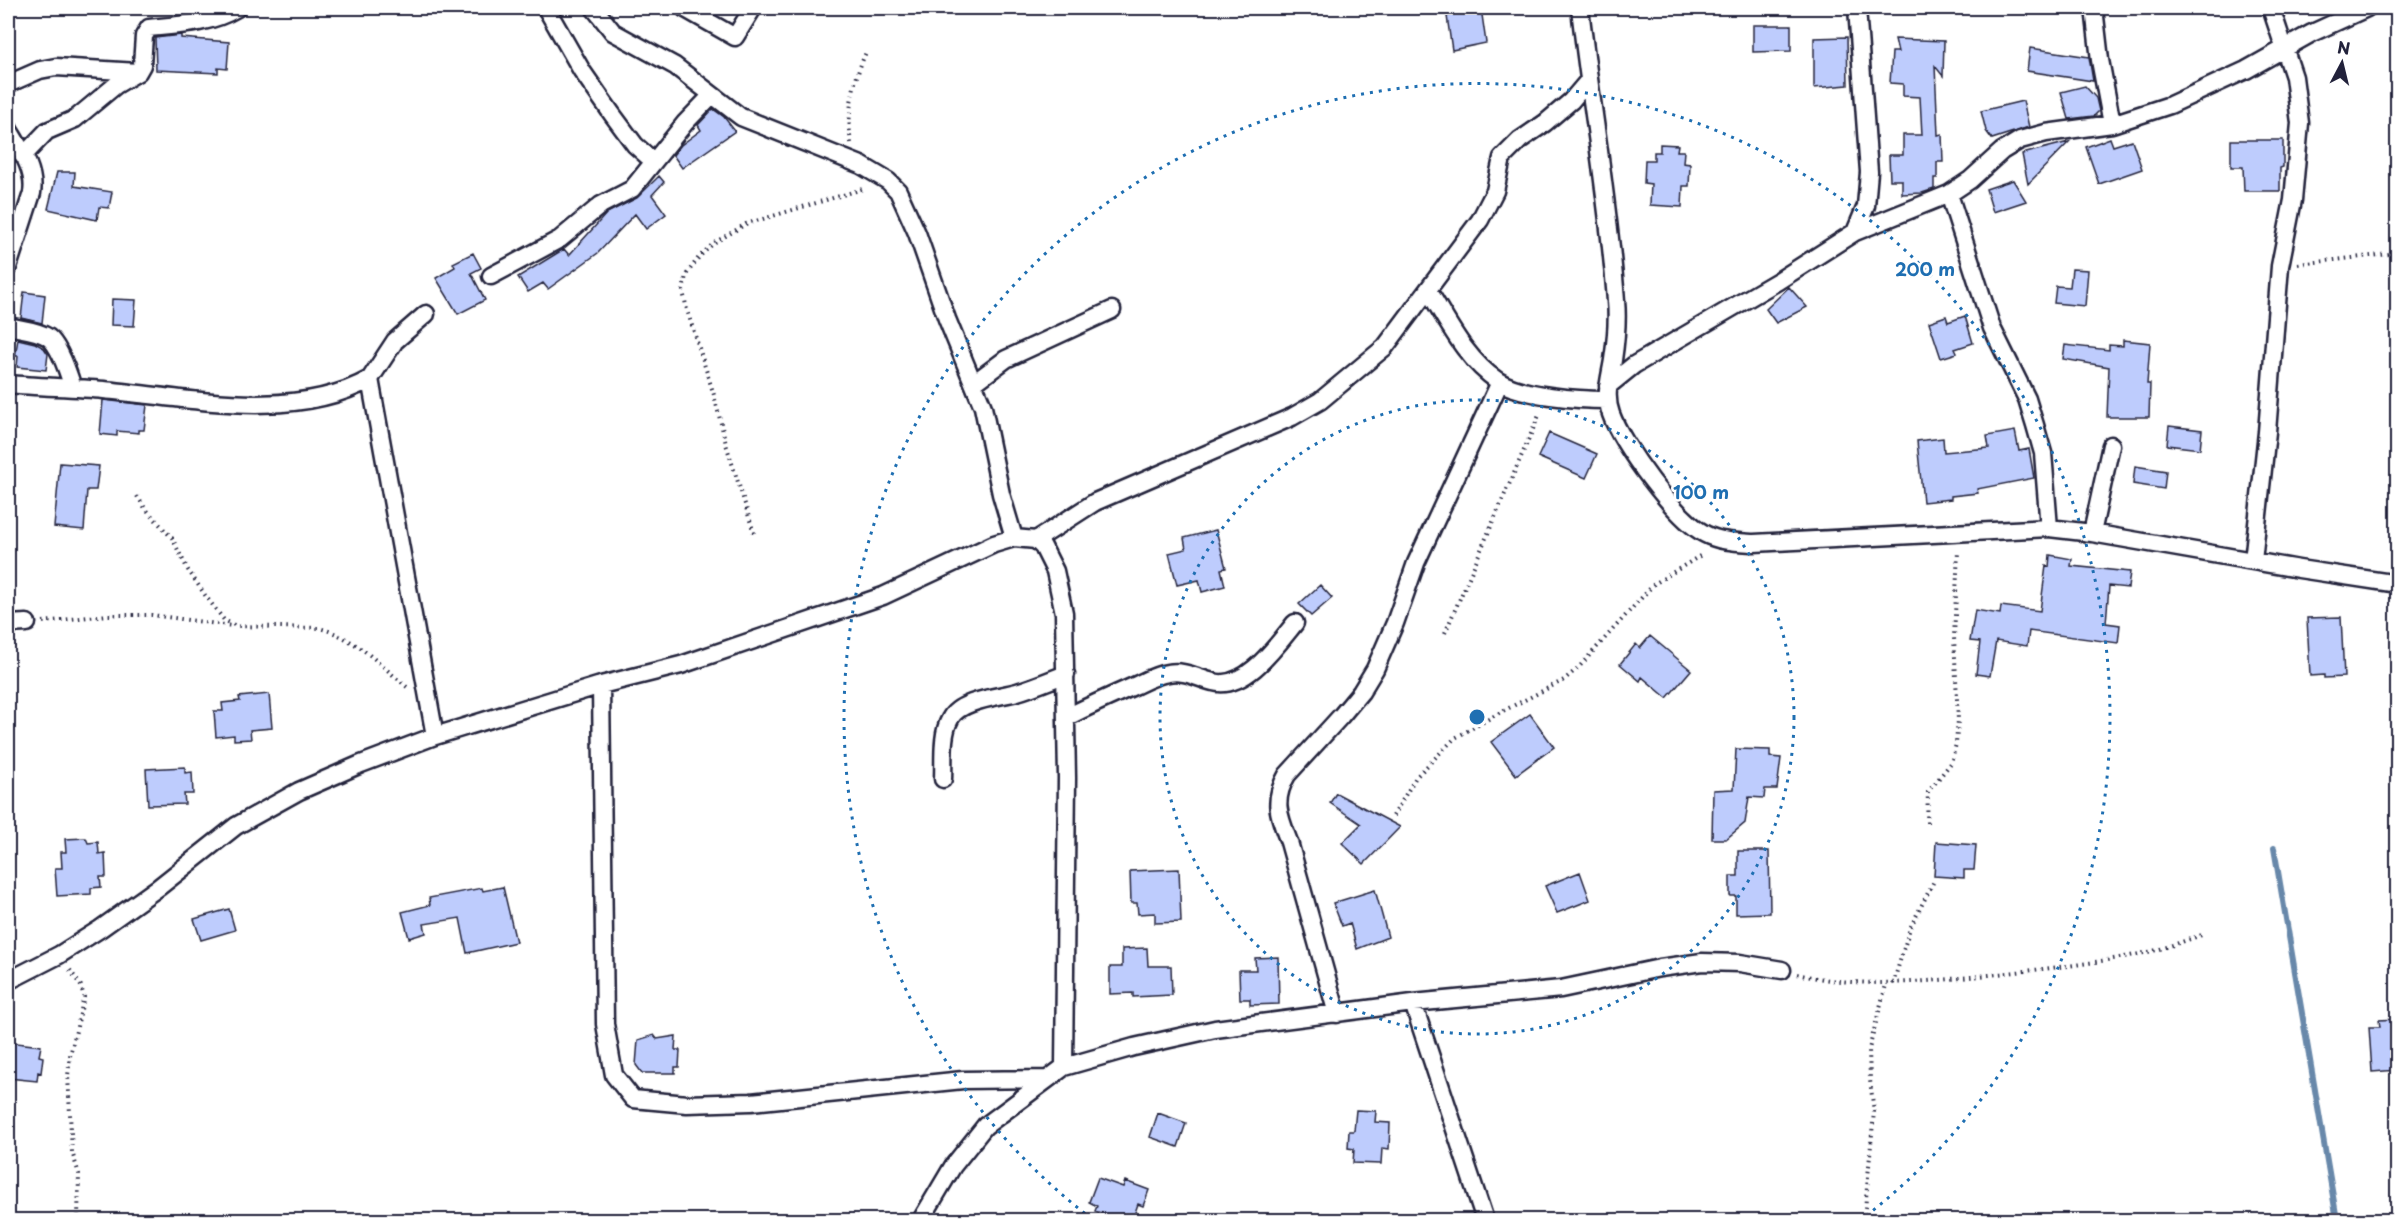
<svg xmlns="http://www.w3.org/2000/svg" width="2405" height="1228" viewBox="0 0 2405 1228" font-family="'Playpen Sans',sans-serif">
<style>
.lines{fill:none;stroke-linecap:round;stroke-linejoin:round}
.stream{stroke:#6788aa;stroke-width:6}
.building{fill:#beccfd;stroke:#22223b;stroke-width:1.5}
.street-casing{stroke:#22223b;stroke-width:21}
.path{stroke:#22223b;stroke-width:4;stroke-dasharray:1.5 4.5;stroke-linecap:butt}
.street{stroke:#fff;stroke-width:16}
.ring{fill:none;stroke:#1f6fb2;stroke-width:3;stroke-dasharray:3 6}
.centre{fill:#1f6fb2;stroke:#fff;stroke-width:3}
.ring-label{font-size:18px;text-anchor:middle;font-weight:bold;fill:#1f6fb2;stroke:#fff;stroke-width:5;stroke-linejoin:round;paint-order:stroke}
</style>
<rect width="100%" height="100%" fill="#fff"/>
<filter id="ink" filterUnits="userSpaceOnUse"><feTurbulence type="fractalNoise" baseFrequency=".0167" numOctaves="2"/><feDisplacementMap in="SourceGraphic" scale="12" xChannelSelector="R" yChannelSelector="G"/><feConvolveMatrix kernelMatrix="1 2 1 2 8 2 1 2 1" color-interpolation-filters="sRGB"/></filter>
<g filter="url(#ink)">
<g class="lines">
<!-- stream -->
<path class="stream" d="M2274,848L2337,1220"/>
</g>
<!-- building -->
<path class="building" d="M1468,8H1481L1486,43L1452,50L1447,16L1456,14L1455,9Z
M1753,25H1791V51L1753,52Z
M181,35V38L229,42L227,69L218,68V73L156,70L155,38Z
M1847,37L1848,85L1814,88V38Z
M1895,39L1944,41L1943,76L1935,66L1938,135L1942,134L1943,162H1937V178H1934V189L1922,193L1902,194V180H1890L1889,155H1903V135H1922L1920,97L1903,96V84L1890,83L1892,52H1898Z
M2030,48L2089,57L2093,81L2027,71Z
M2085,86L2096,98L2099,111L2094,116L2069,119L2061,92Z
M2023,101L2029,127L1992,139L1986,131L1981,111Z
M713,109L724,117L735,131L682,168L673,155L681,145L701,130L698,125Z
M2110,138L2113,146L2132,140L2142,169L2099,184L2086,147Z
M2231,140H2283V167L2280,168V191H2244L2243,167H2231Z
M2069,142L2028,184L2022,154Z
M1660,144L1678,145L1677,151H1684L1683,163L1690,164L1689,186H1683L1682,207L1650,205L1651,184L1644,183L1645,160H1654V152H1660Z
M57,172H75L74,186L112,192L109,208L99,207L97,220L48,209Z
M659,176L664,182L652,195L666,214L646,229L635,214L598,253L548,289L543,283L528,292L518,277L564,249L569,255L607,213L637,198Z
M2013,180L2026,201L1993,212L1986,189Z
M473,253L481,268L471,273L485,300L458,314L436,278L455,267L453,263Z
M2072,269L2088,270L2085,306L2054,303L2056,286L2070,287Z
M1789,287L1807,307L1776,323L1766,309Z
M24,292L45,295L42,323L21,318Z
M112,299L136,300L134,326L111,325Z
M1946,316L1948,322L1965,316L1973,343L1955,349L1957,353L1941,358L1929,322Z
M18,339L35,343L44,348L48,354L46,370L17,367L18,356H15Z
M2123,340L2150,343L2147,384H2150L2149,417H2107L2109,367L2063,359L2065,345L2109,350V345L2123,346Z
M103,400L147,405L144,430H139V433L117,431V436L100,434Z
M2169,426L2202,430L2200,449L2167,445Z
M2015,431L2019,451L2029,449L2034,478L1977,489L1978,493L1951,496V499L1923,502L1917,441L1943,438L1944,452L1989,448L1987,436Z
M1549,433L1597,454L1586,478L1538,457Z
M60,463L99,466L96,490H87L84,530L54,527Z
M2135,466L2166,471L2164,489L2133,484Z
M1216,530L1226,568L1221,569L1225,586L1202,592L1199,580L1177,585L1169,553L1186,549L1184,538Z
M2050,555L2072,559L2071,566L2130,572L2128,588L2109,586L2106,623L2120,625L2118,643L2029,631L2027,646L1996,641L1990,676L1976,674L1980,642L1970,641L1975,610L2000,614L2001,606L2040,611L2046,566L2049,567Z
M1320,585L1332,598L1311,616L1299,604Z
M2341,617L2344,677L2324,678V675L2310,676L2307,618Z
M1650,636L1691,670L1667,698L1642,677L1640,681L1620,664L1636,644L1640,648Z
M269,694L272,728L250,730L251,739L234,740V735L216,737L214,711H223L222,703L240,701L239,697Z
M1530,714L1554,747L1516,775L1491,742Z
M1736,749L1770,750V757L1781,758L1777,789H1765L1764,798L1749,797L1745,823L1726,839H1712L1713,790L1734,789Z
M185,767V773L192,772L193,794H184L185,804L148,805L146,769Z
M1336,793L1400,827L1364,864L1342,843L1361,824L1330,803Z
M86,838L88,843L98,842L99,854L105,853L106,877H100L101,887L91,888V894L57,896L55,868H62L61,852H66L65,839Z
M1936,842L1976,845L1974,870H1964V878L1934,876Z
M1738,851H1769L1770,913L1736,914V896H1730V876H1738Z
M1179,869L1181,922L1155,923V913L1138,914L1137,903H1131L1130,871Z
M1580,872L1590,900L1557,913L1545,886Z
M503,887L516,942L467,953L460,918L424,924L426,933L409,938L402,912L430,905L429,898L482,888L483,891Z
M1375,890L1388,937L1357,949L1350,923L1342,926L1333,903Z
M229,909L235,930L201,940L194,919Z
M1147,948L1148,966H1171L1172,995L1133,997V993L1110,994V967H1122V949Z
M1278,957L1279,1004L1250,1005V999H1240L1239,970H1256L1255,958Z
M2397,1019V1070L2372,1072L2369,1027H2380L2379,1020Z
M654,1035L657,1039L676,1036L675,1050H680L679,1067H675V1073H642L636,1065L638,1040Z
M8,1042L41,1046L39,1056L43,1057L41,1073L38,1072L37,1081L8,1078Z
M1356,1110L1376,1111L1375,1122L1390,1123L1389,1149L1382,1148L1381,1164L1353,1163L1354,1149L1348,1148L1349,1131H1354Z
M1158,1113L1186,1123L1178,1147L1150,1137Z
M1098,1178L1123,1187L1125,1181L1149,1190L1143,1206L1138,1204L1132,1221H1102L1104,1214L1095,1211L1097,1206L1089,1202Z"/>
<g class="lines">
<!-- street casing -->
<g class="street-casing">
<path id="street" d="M546,8L582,71L612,114L635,145L653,161
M594,8L613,32L675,66L741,117L861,165L888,181L898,191L917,233L947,319L983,407L1001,494L1014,538
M684,8L735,37L753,8
M1580,8C1591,105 1609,203 1616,301C1618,321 1616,340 1613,360C1610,379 1604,395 1611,414C1622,445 1676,519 1705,534C1720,542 1738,542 1754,543L2049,528L2092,533L2299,569L2398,584
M2094,8L2100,60L2112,124
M8,84L40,70L56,67L138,72
M8,128C19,147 36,170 32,193L8,267
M23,156L47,131L75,119L116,85L138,72L142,65L144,36L149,28C180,25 210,24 237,8
M1949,194L1992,328L2027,399L2035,425L2043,453L2049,528
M1855,232L1866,206L1869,172L1857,8
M491,276L560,239L601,205L632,189L685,123L711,96
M1428,290C1448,322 1466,360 1498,381C1522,396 1579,400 1607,400
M426,314L395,341L370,379L435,736
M8,326C20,329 37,330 48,337C59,345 69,375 73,388
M974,383L1006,359L1112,310
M8,384C40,387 72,387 104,390C188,398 294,422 370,379
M1608,386L1634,365L1778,281L1855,232L1949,194L1970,180L2002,151L2020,140L2046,133L2112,124L2170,105L2246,70L2312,33L2367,8
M2092,533L2111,445
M1036,540L1095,502L1292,417L1320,401L1385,347L1480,220L1495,191L1502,158L1520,140L1545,123L1571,101L1588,81
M2253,561L2267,432L2280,266L2293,200L2300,123L2294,77L2271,8
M8,624L27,623
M601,685L605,1024L614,1075L633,1099L687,1104L751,1102L963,1080L1047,1079
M1067,717C1089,706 1111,696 1134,686C1145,681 1155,675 1168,673C1185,670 1197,678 1213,682C1245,691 1277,645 1295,623
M943,779C944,761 941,735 950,719C959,700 999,697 1017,692C1034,687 1050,680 1066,674
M8,981L59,955L100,929L159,887L236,826L299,791L361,764L435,736L601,685L681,665L883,596L994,544L1014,538L1036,540L1043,547L1055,571L1064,613L1067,778L1064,1067
M1413,1003L1485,1220
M1337,1014L1289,842C1279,816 1272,801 1287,775L1341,716L1361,692L1375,669L1395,623L1416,563L1500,382
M921,1220L953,1166L985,1126L1064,1067L1134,1047L1215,1029L1413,1003L1561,989L1660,968L1702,962L1740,963L1782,970"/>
</g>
<!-- path -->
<path class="path" d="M851,143C846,112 854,78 867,50
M2298,264L2398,253
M137,496L145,508L172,538L188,570L205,595L224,620L236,626L319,628C355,637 379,664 407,687
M754,533L726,444L714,395L687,310L683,291L686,275L699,257L714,243L746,224L866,188
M43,622L108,615H152L232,626
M1445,633L1540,413
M1393,816L1416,777L1455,738L1501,712L1564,680L1579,667L1654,584L1703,554
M1927,823L1928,792L1951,763L1956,744L1958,720L1954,637L1958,551
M70,970L81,986L84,997L70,1056L68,1076L72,1152L79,1174L78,1220
M1797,974C1861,989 1924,982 1989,975C2042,969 2096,964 2148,952C2167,948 2186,940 2205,934
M1893,984L1910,928L1934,881
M1864,1220L1874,1112L1870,1080L1869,1049L1886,985"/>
<!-- street -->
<use href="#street" class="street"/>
</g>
</g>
<!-- distance rings -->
<g class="ring">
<circle cx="1477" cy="717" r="317"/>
<path d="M1092 1219A633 633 0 1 1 1862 1219"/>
</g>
<circle cx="1477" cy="717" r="9" class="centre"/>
<g class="ring-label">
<text x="1925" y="276">200 m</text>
<text x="1701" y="499">100 m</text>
</g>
<!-- margin -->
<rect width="2405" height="1228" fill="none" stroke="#fff" stroke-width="30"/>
<rect x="15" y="15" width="2375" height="1198" fill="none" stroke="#22223b" stroke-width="2" filter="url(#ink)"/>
<!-- north arrow -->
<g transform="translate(2342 63) rotate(7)" stroke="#ffffff" stroke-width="4.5" paint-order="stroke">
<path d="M0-4.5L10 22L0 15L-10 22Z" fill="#22223b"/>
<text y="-9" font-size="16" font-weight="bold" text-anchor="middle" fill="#22223b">N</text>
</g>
</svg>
